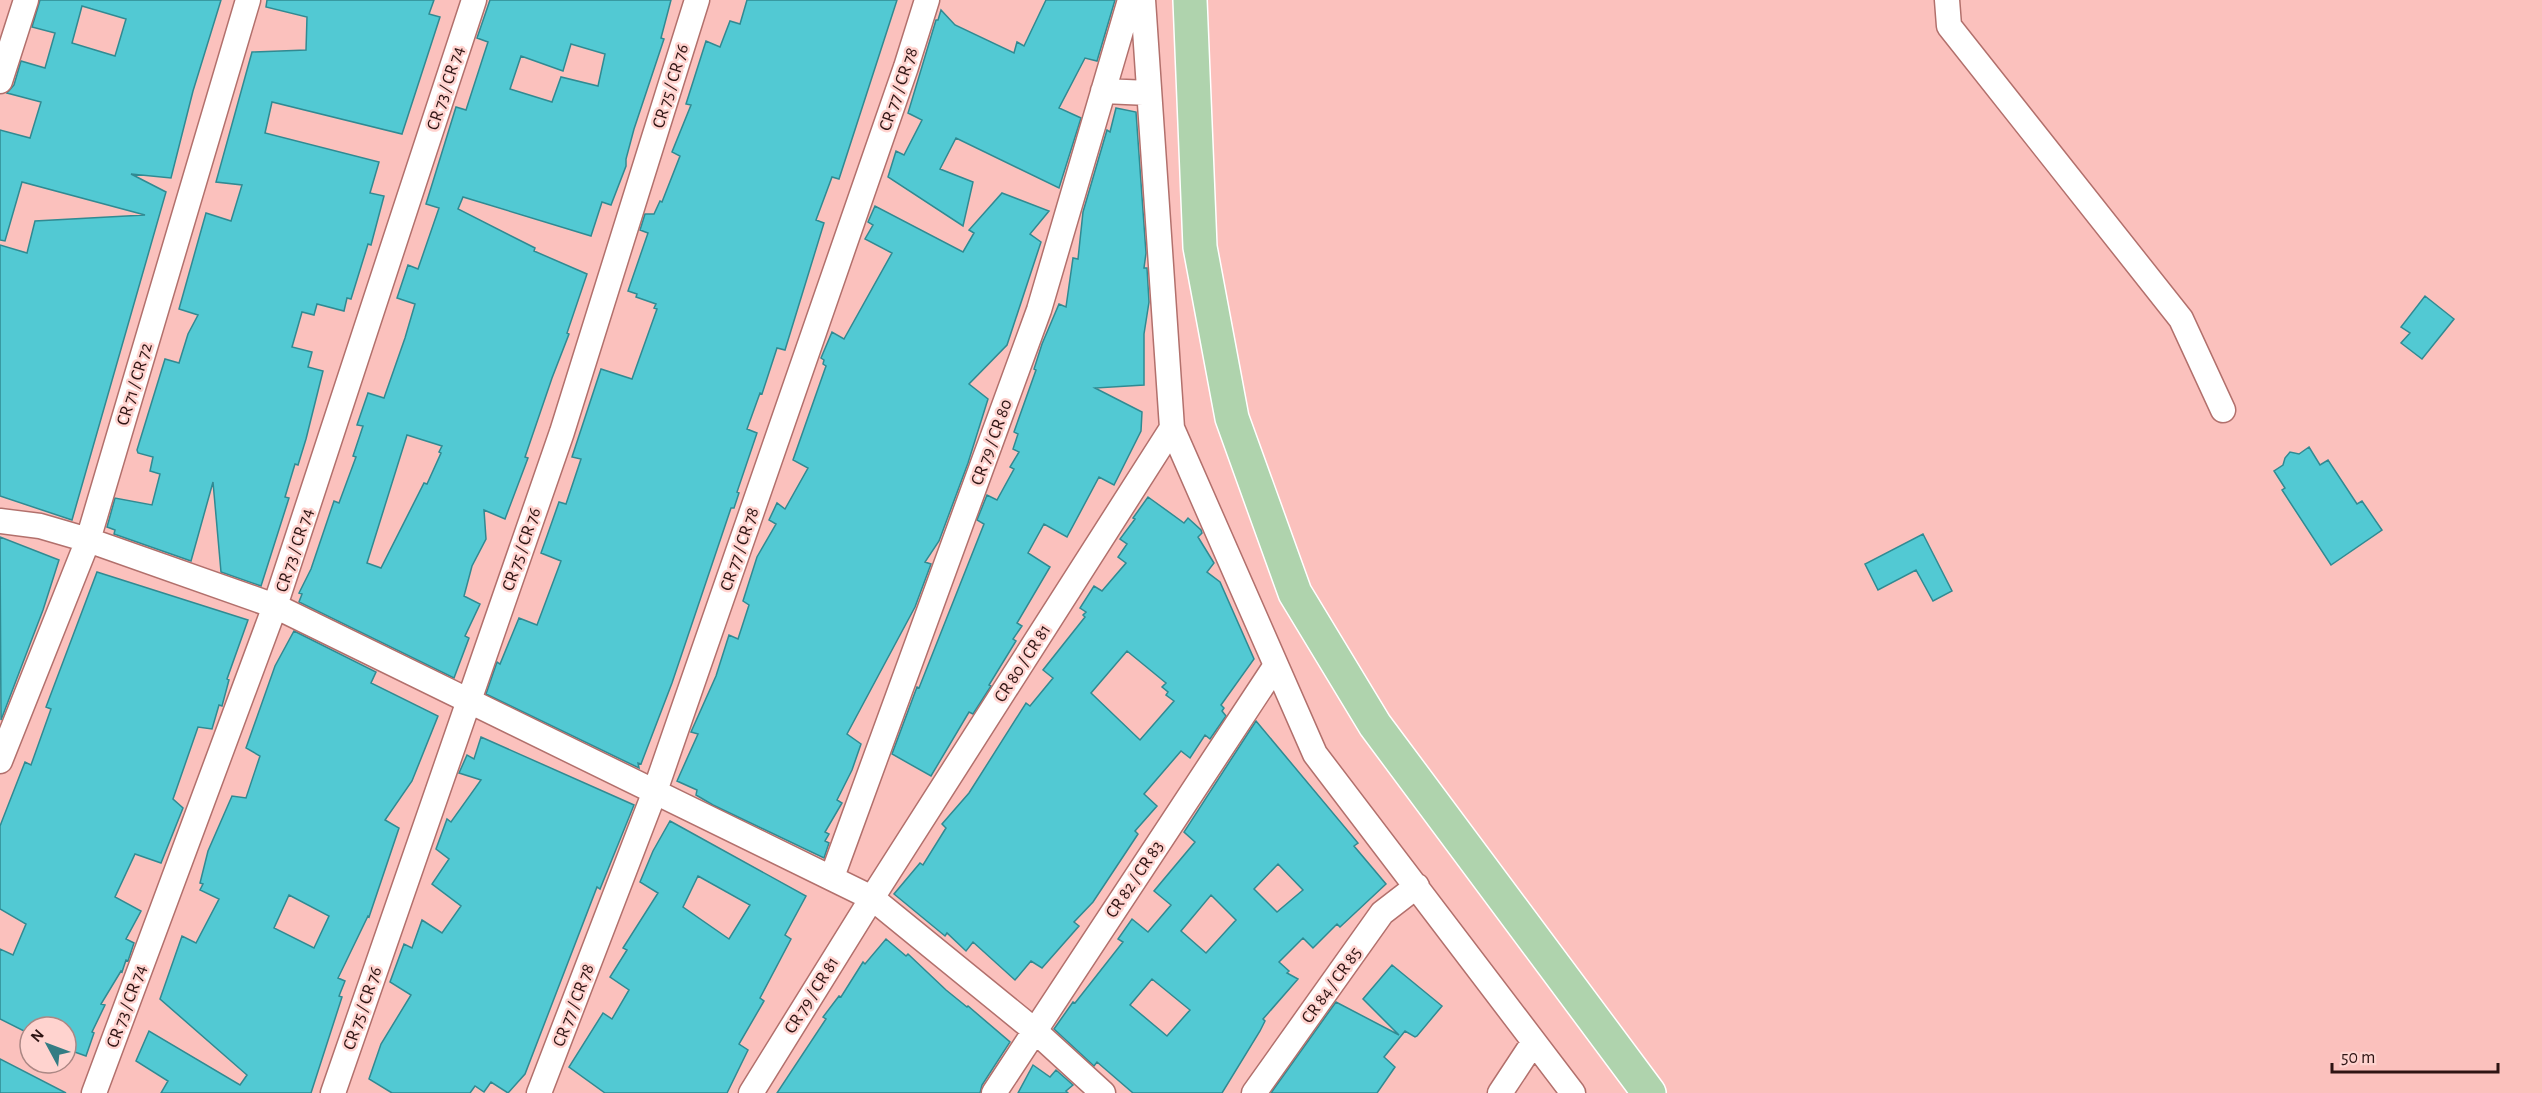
<svg xmlns="http://www.w3.org/2000/svg" width="2542" height="1093" viewBox="0 0 2542 1093" font-family="'Alegreya Sans',sans-serif">
<style>
.building{fill:#52c9d3;stroke:#308a92;stroke-width:1.5;fill-rule:evenodd}
.lines{fill:none;stroke-linecap:round;stroke-linejoin:round}
.street-casing{stroke:#b2706c;stroke-width:27}
.primary-casing{stroke:#fff;stroke-width:36}
.street{stroke:#fff;stroke-width:24}
.primary{stroke:#afd3ad;stroke-width:33}
.labels{text-anchor:middle;stroke-width:5;stroke-linejoin:round;paint-order:stroke}
.street-label{font-size:18px;fill:#2e1413;stroke:#ffd3cf}
</style>
<rect width="100%" height="100%" fill="#fbc1bd"/>
<!-- building -->
<path class="building" d="M40,0H221L193,91L171,178L131,174L166,192L72,520L0,496V245L27,253L35,221L145,215L22,182L5,241L0,240V130L30,138L41,102L7,93L14,85L21,61L45,68L55,33L32,27ZM82,6L126,19L115,56L72,43Z
M267,0H434L429,14L440,17L402,134L272,102L265,133L379,162L370,193L384,196L371,245L368,244L351,299L347,298L344,311L317,304L314,315L302,312L292,347L312,352L308,367L323,371L306,439L298,465L295,464L285,497L289,498L261,586L221,572L213,482L191,561L114,534L115,530L107,527L115,498L152,505L160,474L150,471L153,457L138,453L137,450L165,359L179,363L188,334L198,315L179,309L206,213L231,221L242,185L216,182L252,52L306,50L307,17L266,7Z
M490,0H671L661,38L664,39L634,129L626,159V166L611,205L602,202L591,236L463,197L458,209L535,248L534,251L587,274L567,333L569,334L552,378L525,457L528,458L505,519L484,510L486,539L472,566L464,596L480,604L465,636L469,638L454,678L299,602L302,594L299,593L311,569L334,501L339,503L356,457L353,456L363,426L357,425L368,393L384,398L405,338L415,304L397,298L408,265L418,269L439,208L426,204L456,107L466,110L488,42L477,38ZM571,44L605,54L598,86L561,77L552,102L510,89L521,56L563,71ZM407,435L442,446L439,452L441,453L427,484L424,483L381,568L367,563Z
M747,0H897L839,179L832,177L816,220L824,223L785,350L777,348L762,394L760,393L747,429L757,433L737,492L739,493L734,508H731L672,683L641,764L638,763L639,768L486,694L497,662L500,664L519,618L537,625L561,561L541,553L559,502L566,504L581,459L572,457L601,369L632,379L657,309L654,308L656,304L636,297L637,294L628,291L648,233L640,230L645,214H654L660,201L662,202L680,156L672,152L691,105L686,104L706,41L720,47L730,21L740,24Z
M1046,0H1115L1097,61L1085,58L1059,108L1081,118L1059,188L956,138L940,169L973,182L963,226L888,177L896,151L904,155L922,120L908,113L936,20H938L941,10L955,25L1014,53L1017,42L1024,46Z
M1116,108L1136,112L1146,253L1144,268H1147L1149,302L1144,334V385L1095,388L1142,412L1141,431L1114,485L1099,477L1067,537L1044,524L1028,553L1050,567L1017,623L1022,626L1013,639L1016,641L989,685L991,686L973,714L969,712L931,776L892,754L917,687L919,688L984,524L977,520L987,495L997,500L1014,469L1010,467L1019,452L1013,449L1018,434L1014,432L1036,370L1034,369L1042,344L1059,304L1066,307L1073,258L1078,259L1083,212L1107,130L1110,132Z
M1002,193L1049,211L1030,234L1041,242L1007,345L969,384L988,399L968,463L939,541L925,562L931,564L915,607L847,734L861,744L852,770L837,800L842,803L825,832L829,834L825,841L829,843L824,858L713,805L696,795L697,790L677,781L698,734L691,732L716,676L729,635L738,639L749,605L743,601L757,557L776,524L769,520L777,503L785,509L808,468L793,460L826,366L823,364L824,360L821,358L832,332L844,339L892,253L865,239L873,225L868,222L875,206L963,252L974,233L969,230Z
M2425,296L2454,319L2422,359L2401,343L2410,333L2401,327Z
M2309,447L2320,465L2328,460L2357,504L2362,501L2382,530L2331,565L2282,490L2285,488L2274,471L2283,465L2285,458L2290,452L2299,454Z
M1148,497L1184,523L1188,518L1201,530L1202,533L1198,537L1214,563L1207,572L1220,582L1254,659L1221,705L1224,708L1222,711L1226,716L1210,739L1205,735L1190,758L1181,751L1144,794L1157,806L1135,831L1138,834L1093,902L1074,922L1079,926L1042,968L1031,961L1015,980L973,942L966,951L947,933L945,936L894,894L920,863L923,865L946,828L942,824L969,793L1026,703L1030,706L1053,678L1043,670L1085,617L1083,615L1086,612L1080,608L1094,586L1102,591L1126,563L1118,557L1127,544L1120,539L1135,519L1133,518ZM1127,651L1166,683L1162,687L1168,692L1166,695L1174,701L1140,740L1091,693Z
M1923,534L1952,591L1933,601L1916,570L1878,590L1865,564Z
M0,537L59,560L43,610L1,720Z
M97,572L248,620L227,679L229,680L222,706L219,705L212,729L198,727L173,799L183,808L161,863L135,854L115,897L141,911L126,939L134,943L128,961L126,960L122,972L121,971L101,1004L105,1005L92,1032L94,1033L86,1056L66,1049V1027H30V1034L0,1019V949L13,955L26,924L0,909V826L25,762L31,765L51,709L46,707Z
M294,631L376,672L371,683L438,716L412,781L385,820L399,828L369,917L368,916L338,978L345,981L339,996L342,997L311,1093H161L168,1081L136,1061L149,1031L240,1085L247,1075L160,999L182,936L196,943L219,899L200,890L203,884L200,883L208,851L232,796L246,798L260,756L246,748L275,666ZM289,895L329,916L314,948L274,928Z
M1256,721L1358,843L1354,846L1386,884L1340,927L1337,924L1313,948L1303,938L1279,962L1289,971L1287,973L1298,979L1263,1019L1265,1021L1260,1031L1222,1093H1133L1097,1062L1094,1066L1054,1029L1073,1002L1075,1003L1123,942L1118,939L1132,919L1148,932L1171,905L1154,891L1195,842L1184,832ZM1278,864L1303,890L1277,912L1254,889ZM1211,895L1236,920L1206,953L1181,931ZM1152,979L1190,1010L1167,1036L1130,1005Z
M481,737L634,805L600,889L597,887L525,1074L508,1093L491,1082L484,1092L475,1086L470,1093H392L369,1079L381,1044L411,995L390,982L404,944L412,948L422,920L442,933L461,906L432,884L449,859L436,849L447,819L451,822L481,780L459,773L467,755L474,759Z
M670,821L806,896L785,935L791,939L760,998L764,1001L739,1044L748,1050L727,1093H605L569,1067L603,1013L612,1019L629,990L610,977L627,950L623,948L658,893L640,882L653,851ZM698,876L750,905L729,939L683,907Z
M886,939L906,956L908,954L946,990L967,1007L968,1006L1010,1042L982,1085L980,1093H777L826,1019L823,1017L839,996L841,997L863,962L865,964Z
M1392,965L1442,1006L1417,1036L1415,1037L1405,1031L1384,1057L1395,1067L1377,1093H1271L1336,1002L1399,1035L1363,999Z
M0,1059L66,1093H0Z
M1033,1065L1050,1077L1056,1070L1073,1085L1066,1091L1068,1093H1018Z"/>
<g class="lines">
<!-- street casing -->
<g class="street-casing">
<path id="street" d="M1143,0L1172,428L1315,754L1573,1093
M1947,0L1949,26L2181,319L2223,410
M0,81L26,0
M1103,91L1149,93
M0,521L40,526L88,540L275,606L872,898L1034,1030L1103,1093
M0,761L88,540L248,0
M832,877L1039,310L1130,0
M94,1093L275,606L474,0
M333,1093L562,432L697,0
M539,1093L655,791L906,67L927,0
M751,1093L872,898L1172,428
M994,1093L1276,665
M1254,1093L1382,913L1417,886
M1500,1093L1533,1043"/>
</g>
<!-- primary casing -->
<g class="primary-casing">
<path id="primary" d="M1190,0L1200,247L1232,418L1295,593L1375,725L1649,1093"/>
</g>
<!-- street -->
<use href="#street" class="street"/>
<!-- primary -->
<use href="#primary" class="primary"/>
</g>
<g class="labels">
<!-- street labels -->
<g class="street-label">
<text transform="translate(670 86) rotate(-73)" y="6">CR 75 / CR 76</text>
<text transform="translate(445 88) rotate(-72)" y="6">CR 73 / CR 74</text>
<text transform="translate(898 89) rotate(-71)" y="6">CR 77 / CR 78</text>
<text transform="translate(134 384) rotate(-73)" y="6">CR 71 / CR 72</text>
<text transform="translate(991 442) rotate(-70)" y="6">CR 79 / CR 80</text>
<text transform="translate(521 549) rotate(-71)" y="6">CR 75 / CR 76</text>
<text transform="translate(739 549) rotate(-71)" y="6">CR 77 / CR 78</text>
<text transform="translate(294 550) rotate(-72)" y="6">CR 73 / CR 74</text>
<text transform="translate(1022 663) rotate(-57)" y="6">CR 80 / CR 81</text>
<text transform="translate(1134 879) rotate(-56)" y="6">CR 82 / CR 83</text>
<text transform="translate(1331 985) rotate(-54)" y="6">CR 84 / CR 85</text>
<text transform="translate(811 995) rotate(-58)" y="6">CR 79 / CR 81</text>
<text transform="translate(573 1005) rotate(-69)" y="6">CR 77 / CR 78</text>
<text transform="translate(126 1006) rotate(-70)" y="6">CR 73 / CR 74</text>
<text transform="translate(362 1008) rotate(-71)" y="6">CR 75 / CR 76</text>
</g>
</g>
<!-- north arrow -->
<g transform="translate(48 1045) rotate(311)"><circle r="28" fill="#ffd3cf" stroke="#ab8784" stroke-width="1.5"/>
<path d="M0-4.5L10 22L0 15L-10 22Z" fill="#347c83"/>
<text y="-9" font-size="16" font-weight="bold" text-anchor="middle" fill="#2e1413">N</text>
</g>
<!-- scale -->
<path d="M2332 1063v9h166v-9" fill="none" stroke="#2e1413" stroke-width="3"/>
<text x="2341" y="1063" font-size="18" fill="#2e1413" stroke="#ffd3cf" stroke-width="4.5" paint-order="stroke">50 m</text>
</svg>
